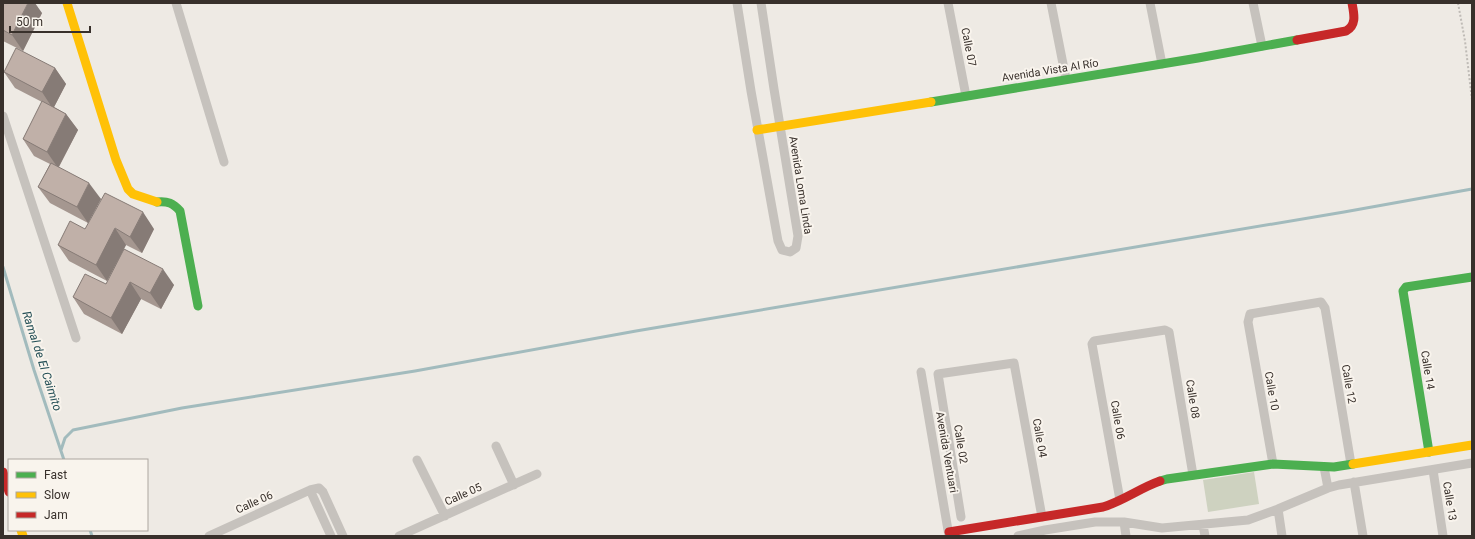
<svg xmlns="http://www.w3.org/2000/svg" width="1475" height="539" viewBox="0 0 1475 539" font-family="Roboto,sans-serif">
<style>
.green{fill:#ced2c0}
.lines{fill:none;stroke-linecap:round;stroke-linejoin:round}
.stream{stroke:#a2bbbd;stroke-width:3}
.path{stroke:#bfbbb6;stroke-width:2;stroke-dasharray:2 2;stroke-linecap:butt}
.street{stroke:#c6c2bd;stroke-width:9}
.fast{stroke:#4caf50;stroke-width:9}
.slow{stroke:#ffc107;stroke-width:9}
.jam{stroke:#c62828;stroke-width:9}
.wall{fill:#a59790}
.shaded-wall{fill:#867b76}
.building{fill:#c0b0a8;stroke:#867b76}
.labels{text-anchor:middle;stroke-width:4;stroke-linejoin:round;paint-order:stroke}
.street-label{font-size:11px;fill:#38302b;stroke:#f9f4ed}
.water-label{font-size:12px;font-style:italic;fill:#244f56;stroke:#f9f4ed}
</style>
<rect width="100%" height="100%" fill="#eeeae4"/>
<!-- green -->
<path class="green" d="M1254,472L1259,504L1208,512L1203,480Z"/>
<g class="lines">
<!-- stream -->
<path class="stream" d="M3,267L34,370L64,460
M61,450L65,438L73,430L182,408L415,371L636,331L1344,212L1472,189
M90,530L92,536"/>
<!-- path -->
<path class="path" d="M1458,3L1465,41L1472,100"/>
<!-- street -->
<path class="street" d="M176,3L224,162
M737,3L751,91L778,241L782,250L790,252L796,248L798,236L774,89L761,3
M948,3L966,96
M1051,3L1066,79
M1150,3L1162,64
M1253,3L1262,46
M3,116L76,338
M921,372L949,536
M496,446L514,485
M417,460L445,516
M1273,464L1248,322L1250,314L1321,302L1325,308L1351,464
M1324,467L1328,488
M1433,470L1443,536
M1354,482L1363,536
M310,490L331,536
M1120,500L1092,344L1094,341L1165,330L1169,332L1193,475
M1278,509L1282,536
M961,517L938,374L1014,363L1042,517
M1124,522L1126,536
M1203,525L1205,536
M209,536L310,490L319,488L323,492L343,536
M399,536L537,474
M1018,536L1045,530L1095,522H1124L1162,528L1248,520L1278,509L1328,488L1339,485L1472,463"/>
<!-- fast -->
<path class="fast" d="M931,102L1198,58L1297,40
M157,202C168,201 173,203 180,211L198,306
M1429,452L1403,291L1406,287L1472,277
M1160,481L1167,479L1273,464L1334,467L1353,464"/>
<!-- slow -->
<path class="slow" d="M67,3L116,160L128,189L133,194L157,202
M757,130L931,102
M1353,464L1472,445
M21,530L23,536"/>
<!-- jam -->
<path class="jam" d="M1297,40L1346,31C1357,25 1354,14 1352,3
M3,472L9,492
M949,532L1103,507C1123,501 1140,488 1160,481"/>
</g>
<!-- wall -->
<path class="wall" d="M3,3L42,13L23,51L3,41Z
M55,68L66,84L54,107L66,114L78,130L59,167L101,199L88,223L50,203L38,187L50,164L34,156L23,139L42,102L15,88L4,72Z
M85,229H154L142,253L126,245L107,281L69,261L58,245Z
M124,249L174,285L161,309L141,299L122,334L84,314L73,297L106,284Z"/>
<!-- shaded-wall -->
<path class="shaded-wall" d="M28,3H35L42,13L23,51L12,35Z
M55,68L66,84L53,109L42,92Z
M66,114L78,130L58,168L47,152Z
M89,183L101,199L88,223L77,207Z
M143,212L154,229L142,253L130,237Z
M115,228L126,245L107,281L96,265Z
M163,269L174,285L161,309L150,293Z
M130,282L141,299L122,334L111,318Z"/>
<!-- building -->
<path class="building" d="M3,3H28L12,35L3,30Z
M16,48L55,68L42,92L4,72Z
M42,101L66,114L47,152L23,139Z
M51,163L89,183L77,207L38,187Z
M105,193L143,212L130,237L115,228L96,265L58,245L70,221L85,229Z
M124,249L163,269L150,293L130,282L111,318L73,297L85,274L106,284Z"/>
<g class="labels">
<!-- street labels -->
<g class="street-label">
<text transform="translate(969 47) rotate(79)" y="4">Calle 07</text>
<text transform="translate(1050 70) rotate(-9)" y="4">Avenida Vista Al Río</text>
<text transform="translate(801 185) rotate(81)" y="4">Avenida Loma Linda</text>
<text transform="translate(1428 370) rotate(81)" y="4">Calle 14</text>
<text transform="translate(1349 384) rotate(80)" y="4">Calle 12</text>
<text transform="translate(1272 391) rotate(80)" y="4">Calle 10</text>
<text transform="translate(1193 399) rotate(81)" y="4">Calle 08</text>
<text transform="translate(1118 420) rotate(80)" y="4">Calle 06</text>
<text transform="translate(1040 438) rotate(80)" y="4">Calle 04</text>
<text transform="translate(961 444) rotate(81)" y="4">Calle 02</text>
<text transform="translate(947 452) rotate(80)" y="4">Avenida Ventuari</text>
<text transform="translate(463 494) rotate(-24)" y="4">Calle 05</text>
<text transform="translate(1450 501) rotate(81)" y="4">Calle 13</text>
<text transform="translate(254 502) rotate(-24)" y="4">Calle 06</text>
</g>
<!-- water labels -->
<g class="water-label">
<text transform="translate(42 361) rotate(72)" y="4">Ramal de El Caimito</text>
</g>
</g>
<!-- border -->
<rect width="1475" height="539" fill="none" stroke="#38302b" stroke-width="8"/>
<!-- legend -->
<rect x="8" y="459" width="140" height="72" fill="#f9f4ed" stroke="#aca69f"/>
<rect x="16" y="472" width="20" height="6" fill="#4caf50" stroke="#aca69f"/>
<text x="44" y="479" font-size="12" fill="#38302b">Fast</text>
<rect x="16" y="492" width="20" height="6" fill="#ffc107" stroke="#aca69f"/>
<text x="44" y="499" font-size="12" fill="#38302b">Slow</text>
<rect x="16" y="512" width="20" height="6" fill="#c62828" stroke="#aca69f"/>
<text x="44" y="519" font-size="12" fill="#38302b">Jam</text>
<!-- scale -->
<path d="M10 26v6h80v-6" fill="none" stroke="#38302b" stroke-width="2"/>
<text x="16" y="26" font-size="12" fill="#38302b" stroke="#f9f4ed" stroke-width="3" paint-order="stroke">50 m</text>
</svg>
